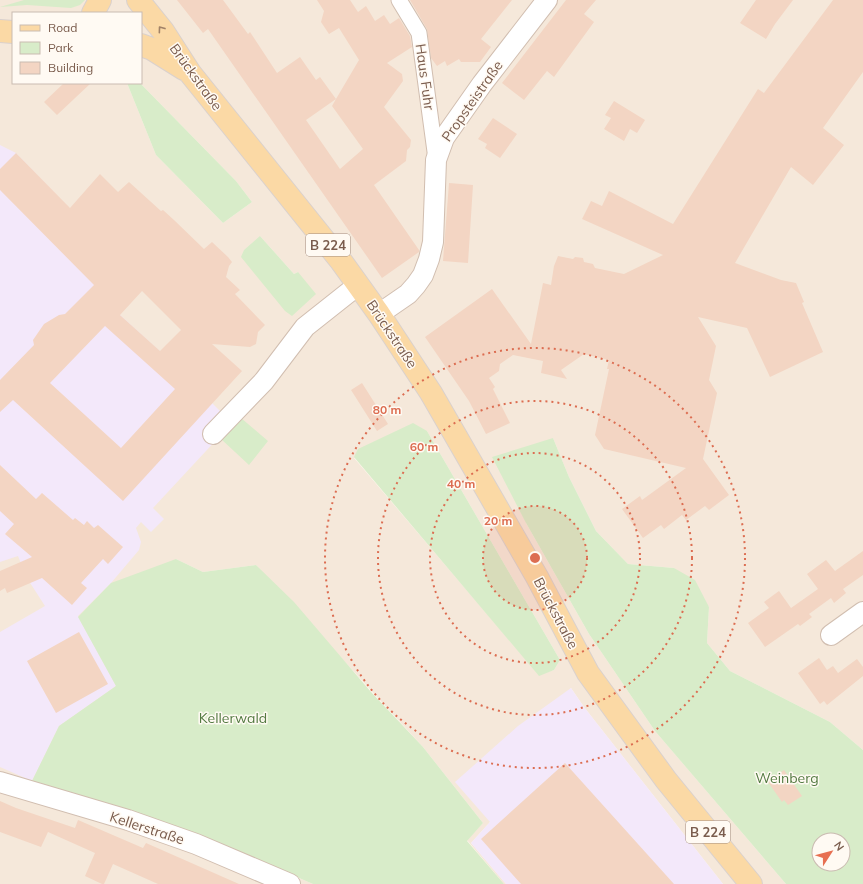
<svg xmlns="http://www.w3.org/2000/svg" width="863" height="884" viewBox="0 0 863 884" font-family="Mulish,sans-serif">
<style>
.residential{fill:#f5e8da;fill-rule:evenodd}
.education{fill:#f3e8fa}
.green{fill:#d8ecc9;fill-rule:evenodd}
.building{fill:#f3d5c3;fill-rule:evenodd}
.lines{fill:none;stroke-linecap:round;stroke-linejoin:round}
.pedestrian-casing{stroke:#d1beb0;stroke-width:17}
.minor-casing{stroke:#d1beb0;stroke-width:22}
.primary-casing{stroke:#dad1cd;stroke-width:24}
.pedestrian{stroke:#fff;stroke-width:15}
.minor{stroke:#fff;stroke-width:20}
.primary{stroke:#fbd9a5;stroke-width:22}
.oneway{stroke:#a18267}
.ring{fill:none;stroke:#dc6d51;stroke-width:2;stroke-dasharray:2 4}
.labels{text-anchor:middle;stroke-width:3;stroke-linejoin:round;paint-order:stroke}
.shield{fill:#fffaf3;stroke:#a28b7f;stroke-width:1}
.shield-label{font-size:13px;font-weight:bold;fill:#7a5c4d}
.street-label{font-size:14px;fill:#7a5c4d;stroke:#fffaf3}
.park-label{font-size:14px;fill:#537a41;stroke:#fffaf3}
.centre{fill:#dc6d51;stroke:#fffaf3;stroke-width:2}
.ring-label{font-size:12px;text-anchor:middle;font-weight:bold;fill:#dc6d51;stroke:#fffaf3;stroke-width:3;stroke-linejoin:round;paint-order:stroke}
</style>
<rect width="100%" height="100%" fill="#fdf6ec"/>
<!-- residential -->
<path class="residential" d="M0,0H863V750L830,722L730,671L707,643L709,607L674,568L628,564L596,531L569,477L553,438L526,523L589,634L655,731L786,884H723L584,707L571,688L490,822L471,843L506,884H504L467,840L483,823L423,747L256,565L203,572L176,559L131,811L200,835L313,884H0ZM13,13H141L140,83L236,181L252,202L223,223L156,155L127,83H13ZM260,236L294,274L298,272L292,316ZM427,431L560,660L554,670L539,675L354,458Z"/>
<!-- education -->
<path class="education" d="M0,145L16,153L76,215L118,313L187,376L186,377L232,423L153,508L164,519L151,532L141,522L136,528L141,542L139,550L111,583L78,616L116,686L59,726L32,781L0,767V632L45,606L27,578L18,556L0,562Z
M571,688L584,707L723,884H506L471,843L490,822L455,782L518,726Z"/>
<!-- green -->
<path class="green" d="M24,0H85L80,5L71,8L27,5L0,7Z
M127,83H140L236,181L252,202L223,223L156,155Z
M260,236L294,274L298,272L316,294L292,316L285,311L241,257L244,250Z
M241,418L268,441L249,465L221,439Z
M413,423L427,431L560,660L554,670L539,676L354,457L358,449Z
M553,438L569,477L596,531L628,564L674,568L695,580L709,607L707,643L730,671L830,722L863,750V884H786L655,731L589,634L526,523L492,457ZM819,840H843V864H819Z
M176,559L203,572L256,565L294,602L371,692L423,747L483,823L467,841L504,884H313L200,835L131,811L32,781L59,726L116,686L78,617L111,583Z"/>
<!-- building -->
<path class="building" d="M177,0H223L248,34L250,32L277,73L300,57L316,80L320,77L336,99L359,60L339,28L329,34L321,22L324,11L317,0H350L358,12L366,6L375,21L384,15L390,24L399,18L410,36L412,47L387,63L402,74L403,81L384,107L411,140L410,147L407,150L406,161L374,185L419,250V252L382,278L208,29L203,33ZM336,99L332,106L363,149L340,169L306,120Z
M410,0H512L481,39L491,47L480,62H461L459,59L447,66L445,61L437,66L431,58L427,29Z
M566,0H596L584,14L594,22L554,77L547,71L524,100L502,83Z
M756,0H793L775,24L766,39L740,23Z
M833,0H863V72L823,128L844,145L813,185L791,167L735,263L781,280L796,283L804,302L802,303L823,352L770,377L747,328L698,317L716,346L709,380L717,393L703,459L729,495L709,510L705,506L686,520L682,515L664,529L661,525L643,538L622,509L640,496L642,500L686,468L604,449L595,435L609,369H607L609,360L584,354L561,370L567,379L541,373L543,361L513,355L500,364L499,371L489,378L495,387L493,389L510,423L486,434L469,401L425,337L492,289L531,344L543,283L551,285L554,266L558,256L573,259L575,257L583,258L584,262L593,264L595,268L624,274L663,255L582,219L591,201L602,206L609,191L673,224L758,89L764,93Z
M64,83H91L57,115L44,102Z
M614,101L645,120L637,133L630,129L624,141L604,129L611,118L605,115Z
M493,118L517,134L500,158L485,148L487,144L478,139Z
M16,153L70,208L100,174L118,192L129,182L161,211L163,210L174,220L204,249L212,242L228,257L232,262L229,266L226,277L240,290L235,294L265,325L258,332L256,344L250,347L212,344L242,371L123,501L13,400L0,412V380L34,345L33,340L44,324L59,315L65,314L94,285L0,190V169ZM142,291L181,330L160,351L120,315ZM105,326L175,389L121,448L50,383Z
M449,183L473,185L468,263L443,261Z
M362,383L388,424L377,431L351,390Z
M0,465L36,499L42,493L73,520L75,518L84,525L87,521L94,528L98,525L123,547L108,564L103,559L81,583L87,588L72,605L42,578L7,593L5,588L0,591V571L32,557L5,534L14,524L0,511Z
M863,551V575L843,589L846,593L834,603L831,598L809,614L812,617L800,626L798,624L765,647L748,623L769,608L764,602L779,591L791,608L818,589L807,574L826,560L835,571Z
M79,632L108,684L56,713L27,661Z
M819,658L827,670L833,666L838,673L857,659L863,667V676L827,705L824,701L820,704L798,673Z
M565,763L674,884H521L481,839Z
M784,770L802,796L788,805L784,800L782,802L768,782Z
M0,801L16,808L75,828L78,820L143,848L146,843L239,884H158L113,864L104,884H102L85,876L95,853L48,832L41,847L0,832Z"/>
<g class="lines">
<!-- pedestrian casing -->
<g class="pedestrian-casing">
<path id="pedestrian" d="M399,0L419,33L436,159"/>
</g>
<!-- minor casing -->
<g class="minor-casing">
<path id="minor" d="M379,314L408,294L416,285L423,275L429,259L433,242L436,160L444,138L482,84L547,0
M213,434L264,381L305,327L358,285
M831,635L863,612
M0,782L128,820L196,844L290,884"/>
</g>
<!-- primary casing -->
<g class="primary-casing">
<path id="primary" d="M138,0L163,31L190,73L341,261L379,314L431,393L537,577L588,673L666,780L751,884
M93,13L100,0
M0,31L13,32
M141,45L152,49L184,69"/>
</g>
<!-- pedestrian -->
<use href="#pedestrian" class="pedestrian"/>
<!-- minor -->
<use href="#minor" class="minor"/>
<!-- primary -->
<use href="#primary" class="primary"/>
</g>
<!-- one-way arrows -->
<defs><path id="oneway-chevron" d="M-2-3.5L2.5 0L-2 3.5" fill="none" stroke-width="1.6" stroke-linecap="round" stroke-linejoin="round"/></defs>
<use class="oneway" href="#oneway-chevron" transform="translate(161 29) rotate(-126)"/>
<!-- distance rings -->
<circle cx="535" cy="558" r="52" fill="#dc6d51" fill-opacity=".12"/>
<g class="ring">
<circle cx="535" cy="558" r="52"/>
<circle cx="535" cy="558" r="105"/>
<circle cx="535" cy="558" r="157"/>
<circle cx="535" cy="558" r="210"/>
</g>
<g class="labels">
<!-- shield labels -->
<g class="shield">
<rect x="306" y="234" width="44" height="22" rx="3"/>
<rect x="686" y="821" width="44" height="22" rx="3"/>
</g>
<g class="shield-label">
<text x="328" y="250">B 224</text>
<text x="708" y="837">B 224</text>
</g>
<!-- street labels -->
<g class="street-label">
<text transform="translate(196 77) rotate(54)" y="5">Brückstraße</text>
<text transform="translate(425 77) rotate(82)" y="5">Haus Fuhr</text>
<text transform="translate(472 101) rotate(-55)" y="5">Propsteistraße</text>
<text transform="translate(392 334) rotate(56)" y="5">Brückstraße</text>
<text transform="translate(556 613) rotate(62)" y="5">Brückstraße</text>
<text transform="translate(147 828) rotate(18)" y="5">Kellerstraße</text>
</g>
<!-- park labels -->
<g class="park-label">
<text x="233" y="723">Kellerwald</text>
<text x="787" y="783">Weinberg</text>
</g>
</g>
<circle cx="535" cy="558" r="6" class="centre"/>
<g class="ring-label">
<text x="387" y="414">80 m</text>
<text x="424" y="451">60 m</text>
<text x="461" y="488">40 m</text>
<text x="498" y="525">20 m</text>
</g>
<!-- legend -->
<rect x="12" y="12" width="130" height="72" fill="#fffaf3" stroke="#cabbb1"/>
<rect x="20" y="25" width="20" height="6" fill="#fbd9a5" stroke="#cabbb1"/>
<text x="48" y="32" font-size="12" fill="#7a5c4d">Road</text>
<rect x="20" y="42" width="20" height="12" fill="#d8ecc9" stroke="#cabbb1"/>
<text x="48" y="52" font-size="12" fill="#7a5c4d">Park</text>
<rect x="20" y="62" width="20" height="12" fill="#f3d5c3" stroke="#cabbb1"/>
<text x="48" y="72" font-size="12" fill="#7a5c4d">Building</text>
<!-- north arrow -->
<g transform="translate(831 852) rotate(54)"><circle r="19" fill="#fffaf3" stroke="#cabbb1"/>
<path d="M0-3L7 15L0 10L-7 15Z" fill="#e76f51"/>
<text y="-6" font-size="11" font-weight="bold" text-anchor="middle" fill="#7a5c4d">N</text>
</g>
</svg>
